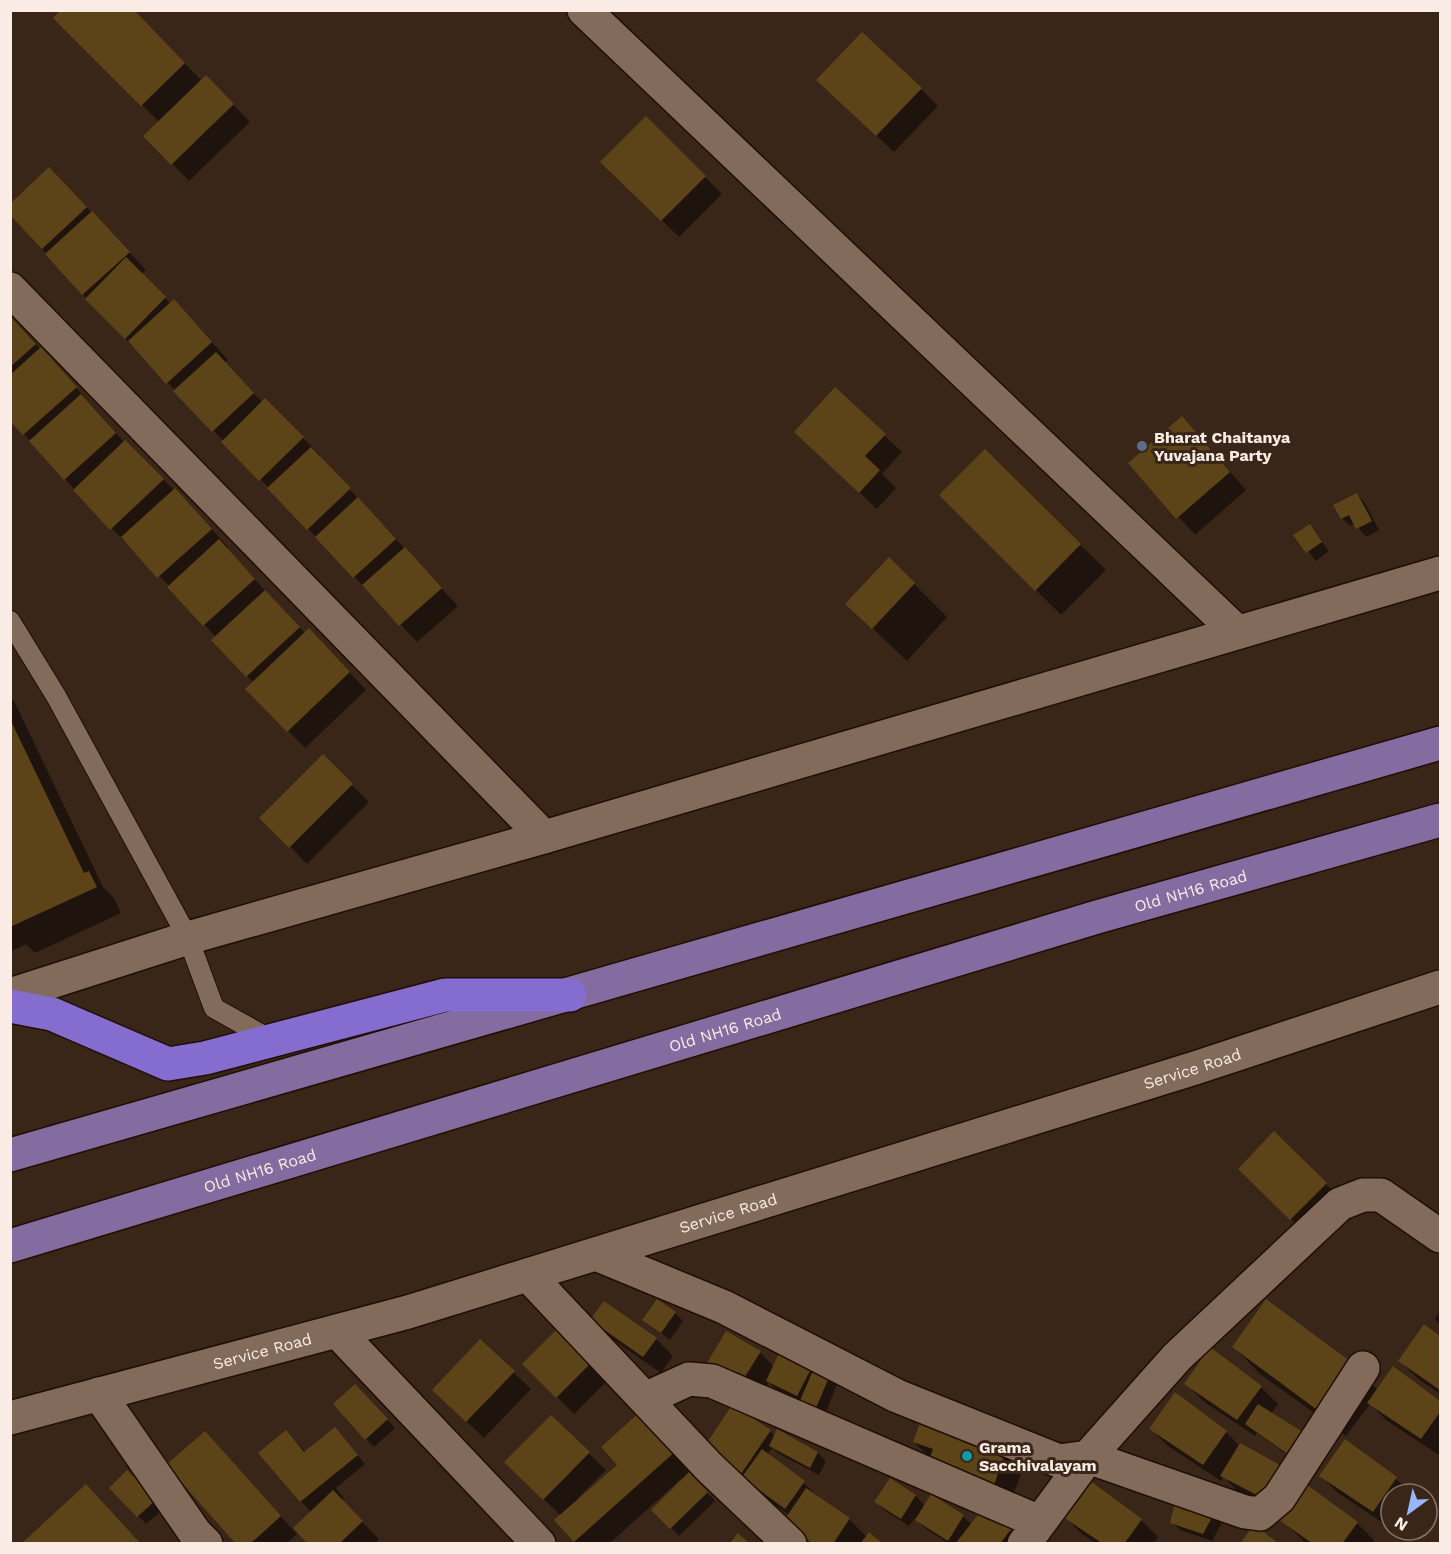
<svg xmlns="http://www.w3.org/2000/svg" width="1451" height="1554" viewBox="0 0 1451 1554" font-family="'Work Sans',sans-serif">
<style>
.shadow{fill:#0007}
.building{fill:#5d4318}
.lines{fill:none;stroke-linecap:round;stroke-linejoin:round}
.lane-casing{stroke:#210e03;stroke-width:22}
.street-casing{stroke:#210e03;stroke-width:36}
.secondary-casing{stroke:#210e03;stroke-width:36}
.primary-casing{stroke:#210e03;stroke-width:36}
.highway-casing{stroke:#210e03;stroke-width:36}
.lane{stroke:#836b5c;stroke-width:20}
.street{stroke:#836b5c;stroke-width:33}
.secondary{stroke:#836b5c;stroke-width:33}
.primary{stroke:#846ca1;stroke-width:33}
.highway{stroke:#846dcf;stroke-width:33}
.service-dot{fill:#5c6f8a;stroke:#3a2619;stroke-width:2}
.culture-dot{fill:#0f9aa8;stroke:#3a2619;stroke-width:2}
.labels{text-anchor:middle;stroke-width:6;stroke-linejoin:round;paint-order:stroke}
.poi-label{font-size:16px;font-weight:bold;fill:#faece4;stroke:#3a2619;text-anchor:start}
.street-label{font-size:16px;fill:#faece4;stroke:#3a2619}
</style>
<rect width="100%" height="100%" fill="#3a2619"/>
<!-- shadow -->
<path class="shadow" d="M132,10L202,81L206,77L250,122L189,181L145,136L159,122L55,18Z
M921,89L938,106L894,152L835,97Z
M646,118L722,194L679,237L603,162Z
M67,186L146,270L141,274L171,304L191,319L228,360L225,363L263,403L265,400L320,455L319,456L458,606L417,642L87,299L10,213Z
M10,317L58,367L125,443L192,507L228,547L226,549L305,633L326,647L366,690L305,748L247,689L254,683L213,640L216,637L130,544L129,546L75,490L10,419Z
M835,389L902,452L882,474L896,488L877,509L813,449Z
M1199,435L1246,490L1195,535L1130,463Z
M985,451L1106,570L1061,615L941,495Z
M1357,494L1365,503L1379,530L1366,537L1355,524L1350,526L1342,518Z
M1309,525L1329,551L1316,561L1295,535Z
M914,584L947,617L907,661L847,604Z
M10,697L14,701L103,887L114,898L121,913L35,953L26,944L10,952Z
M323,756L369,802L307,864L262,818Z
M1274,1133L1343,1201L1308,1236L1240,1169Z
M1440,1311V1325L1435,1319Z
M675,1313L683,1321L670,1340L644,1320Z
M592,1320L656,1339L673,1356L661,1373L609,1337Z
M562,1326L612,1376L574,1414L524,1364Z
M1424,1326L1440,1338V1394L1417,1378L1400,1361Z
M1234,1347L1354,1366L1378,1390L1394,1368L1440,1403V1452L1439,1455L1386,1420L1370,1404L1346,1436L1259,1373Z
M782,1351L829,1376L837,1384L822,1422L801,1401L776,1389L769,1382L756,1404L723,1385L760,1352L774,1367Z
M513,1372L531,1389L484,1438L451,1407Z
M1186,1383L1261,1387L1278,1404L1271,1414L1301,1464L1257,1433L1255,1436L1203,1401Z
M363,1394L395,1428L374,1447L366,1439Z
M641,1413L693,1468L688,1473L715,1501L679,1536L654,1510L684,1480L682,1478L609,1544H577L556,1521L561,1516L506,1462L551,1417L606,1470L577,1499L579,1501L619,1465Z
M1151,1429L1226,1432L1240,1446L1280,1467L1297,1484L1277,1512L1239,1493L1224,1477L1221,1481L1168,1446Z
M770,1431L775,1436L818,1453L826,1461L819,1475L779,1454L772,1448L767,1455L804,1483L821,1500L849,1519L867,1537L881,1544H808L802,1539L789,1515L711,1460Z
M286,1432L306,1452L343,1437L365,1464L336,1488L344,1498L340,1500L379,1539L374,1544H310L312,1513L301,1501Z
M205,1433L297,1534L286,1544H238Z
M1346,1441L1396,1479L1412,1494H1391V1528L1338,1493L1321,1476Z
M914,1442L1006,1449L1024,1466L1010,1504L931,1459Z
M127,1472L163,1509L146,1524L111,1488Z
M890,1480L916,1496L925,1506L931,1496L963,1516L972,1525L985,1509L1024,1544H949L925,1528L915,1518L909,1526L884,1510L876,1502Z
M1214,1514L1222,1522L1212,1541L1180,1530L1172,1522Z
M1065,1517L1141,1520L1158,1537L1153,1544H1097L1082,1534Z
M1281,1520L1357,1523L1374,1540L1372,1544H1307Z"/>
<!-- building -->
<path class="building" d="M61,10H134L185,63L141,106L53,18Z
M862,32L922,88L876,136L816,80Z
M206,75L234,104L171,165L143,136Z
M646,116L706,176L661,221L600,162Z
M49,167L87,207L42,249L10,215V204Z
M92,211L130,252L82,295L45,254Z
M126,257L166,297L125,339L85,299Z
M174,299L212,342L166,384L128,341Z
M10,316L36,344L10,367Z
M41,347L77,387L23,435L10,421V375Z
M216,352L254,393L212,432L173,391Z
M835,387L886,434L865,456L880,470L859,493L794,432Z
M81,394L116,433L64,480L29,441Z
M265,398L304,437L259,481L221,442Z
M1182,416L1230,472L1176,519L1128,463Z
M125,440L164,479L110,530L73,490Z
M311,447L351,488L307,530L267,488Z
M985,449L1081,544L1035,591L939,495Z
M175,488L212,529L157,578L121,537Z
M1357,493L1372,521L1356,529L1349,515L1341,519L1333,505Z
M358,497L396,539L353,578L315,537Z
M1310,524L1322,542L1306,553L1293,535Z
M219,539L255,579L203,626L167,587Z
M405,547L442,588L399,626L362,585Z
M889,557L915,583L872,629L845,604Z
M265,590L300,627L246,677L211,640Z
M309,628L350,672L287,732L245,689Z
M10,719L84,873L89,871L97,887L10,927Z
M323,754L353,784L289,848L259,818Z
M1274,1131L1327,1183L1290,1220L1238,1169Z
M657,1299L676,1312L661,1333L642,1320Z
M1266,1299L1355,1365L1320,1412L1232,1347Z
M604,1301L657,1338L643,1357L590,1320Z
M562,1324L596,1358L556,1398L522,1364Z
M1424,1324L1440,1336V1390L1398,1361Z
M726,1331L761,1351L738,1388L704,1368Z
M480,1339L515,1371L466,1422L432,1390Z
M1210,1347L1262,1386L1237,1420L1184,1384Z
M781,1349L813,1365L797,1396L766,1381Z
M1393,1366L1440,1401V1412L1421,1439L1367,1403Z
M814,1368L830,1375L813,1415L797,1408Z
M355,1384L388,1419L365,1440L333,1404Z
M1175,1392L1227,1431L1203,1465L1149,1429Z
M1258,1404L1309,1436L1292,1457L1245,1424Z
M732,1405L771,1430L739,1477L701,1452Z
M641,1411L677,1450L574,1542L554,1520L617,1465L601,1447Z
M551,1415L590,1452L543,1500L504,1462Z
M920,1423L1007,1448L993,1488L928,1463L933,1449L913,1442Z
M335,1427L358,1455L300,1502L258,1453L286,1430L304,1452Z
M777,1429L818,1452L810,1468L769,1446Z
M205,1431L281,1516L250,1544H236L166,1465Z
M1345,1439L1397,1477L1373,1512L1319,1476Z
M1240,1443L1280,1465L1259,1496L1220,1476Z
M762,1449L805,1481L785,1509L742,1477Z
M127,1470L156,1500L137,1517L109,1488Z
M689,1472L708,1492L670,1529L651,1510Z
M890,1478L916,1495L901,1519L874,1502Z
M1089,1480L1142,1519L1124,1544H1103L1063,1517Z
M86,1484L141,1544H21Z
M1306,1484L1358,1522L1342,1544H1313L1279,1520Z
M806,1488L850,1518L833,1544H813L783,1522Z
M333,1490L363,1521L339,1544H308L293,1528Z
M931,1494L964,1515L948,1541L915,1520Z
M1176,1498L1215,1512L1203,1534L1170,1523Z
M984,1507L1011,1529L1000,1544H955Z
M1254,1524L1279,1544H1240Z
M869,1532L883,1544H860Z
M738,1533L750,1544H729Z"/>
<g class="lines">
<!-- lane casing -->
<g class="lane-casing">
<path id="lane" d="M10,621L56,696L188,938L214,1008L271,1040"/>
</g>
<!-- street casing -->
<g class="street-casing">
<path id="street" d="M584,10L1237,632
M10,289L544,837
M596,1254L724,1307L897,1396L1059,1461L1088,1457L1024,1544
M528,1275L709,1467L790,1544
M337,1331L539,1544
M1363,1368L1279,1498L1260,1514L1245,1512L1088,1457L1177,1357L1340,1204L1363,1195H1381L1440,1236
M99,1394L195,1533L206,1544
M645,1399L689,1379L712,1381L1039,1522"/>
</g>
<!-- secondary casing -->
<g class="secondary-casing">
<g id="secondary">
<path d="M10,995L188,938L544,837L1440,573"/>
<path id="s1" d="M10,1418L408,1312L1195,1068L1440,987"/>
</g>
</g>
<!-- primary casing -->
<g class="primary-casing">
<g id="primary">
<path d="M10,1155C487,1016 965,884 1440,743"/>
<path id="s2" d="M10,1246L1097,917L1440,820"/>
</g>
</g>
<!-- highway casing -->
<g class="highway-casing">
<path id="highway" d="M10,1006L52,1014L168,1064L205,1058L445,995H570"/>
</g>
<!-- lane -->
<use href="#lane" class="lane"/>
<!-- street -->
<use href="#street" class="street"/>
<!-- secondary -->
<use href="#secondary" class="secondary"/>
<!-- primary -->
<use href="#primary" class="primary"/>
<!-- highway -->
<use href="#highway" class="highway"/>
</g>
<!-- markers -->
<circle class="service-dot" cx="1142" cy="446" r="6"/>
<circle class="culture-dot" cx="967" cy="1456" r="6"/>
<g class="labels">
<!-- poi labels -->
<g class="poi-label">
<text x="1154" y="443">Bharat Chaitanya<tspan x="1154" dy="18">Yuvajana Party</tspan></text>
<text x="979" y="1453">Grama<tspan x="979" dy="18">Sacchivalayam</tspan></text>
</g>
<!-- street labels -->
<g class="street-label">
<text dy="6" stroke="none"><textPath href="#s2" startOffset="1233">Old NH16 Road</textPath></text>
<text dy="6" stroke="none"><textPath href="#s2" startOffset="747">Old NH16 Road</textPath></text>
<text dy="6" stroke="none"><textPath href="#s1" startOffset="1233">Service Road</textPath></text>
<text dy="6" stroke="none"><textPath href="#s2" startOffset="261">Old NH16 Road</textPath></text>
<text dy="6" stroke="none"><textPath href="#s1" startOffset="747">Service Road</textPath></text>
<text dy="6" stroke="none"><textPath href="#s1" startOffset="261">Service Road</textPath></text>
</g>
</g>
<!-- border -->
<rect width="1451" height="1554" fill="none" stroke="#faece4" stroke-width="24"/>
<!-- north arrow -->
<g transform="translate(1409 1512) rotate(213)"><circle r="28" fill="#3a2619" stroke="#87756a" stroke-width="1.5"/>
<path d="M0-4.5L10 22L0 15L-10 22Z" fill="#94b7fd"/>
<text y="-9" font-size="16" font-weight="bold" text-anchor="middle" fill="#faece4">N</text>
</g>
</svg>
